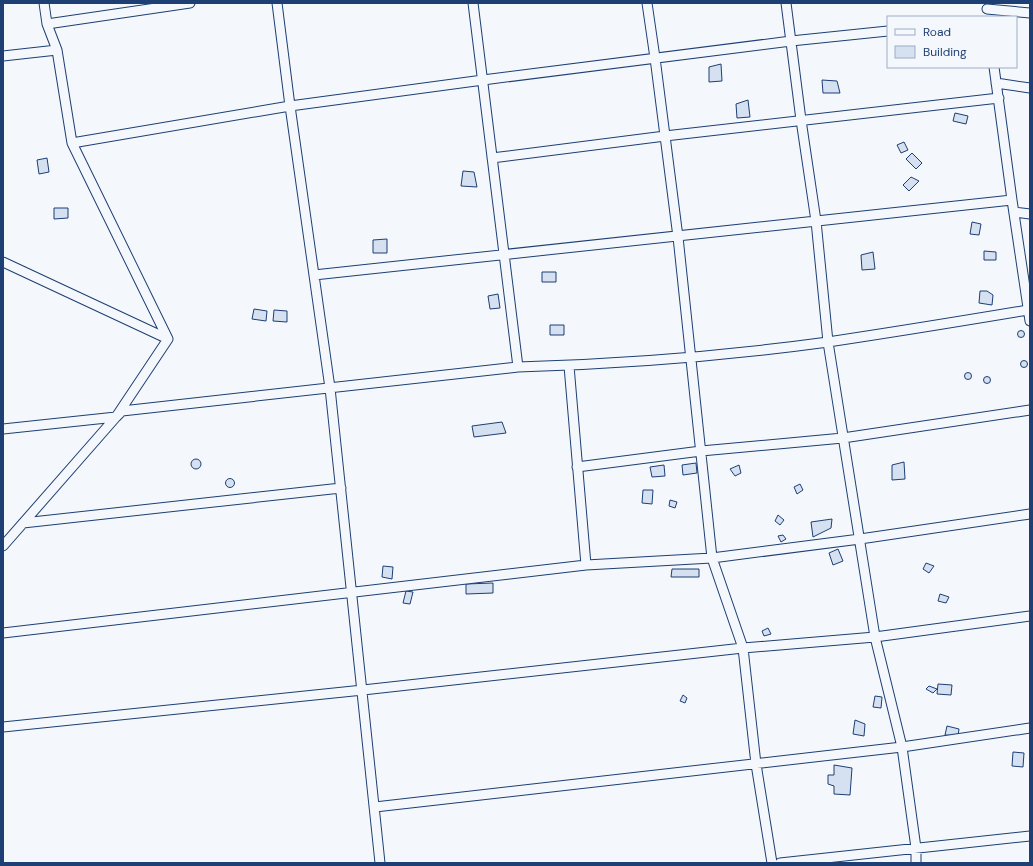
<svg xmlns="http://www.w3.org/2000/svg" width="1033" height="866" viewBox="0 0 1033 866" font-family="'DM Sans',sans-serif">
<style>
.building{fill:#d5e0f0;stroke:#1d3f73}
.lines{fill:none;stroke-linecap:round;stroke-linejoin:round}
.street-casing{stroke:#1d3f73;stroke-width:11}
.street{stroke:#f4f7fb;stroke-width:9}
</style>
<rect width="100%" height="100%" fill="#f4f7fb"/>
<!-- building -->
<path class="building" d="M721,64L722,81L709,82V67Z
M822,80L837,81L840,93H823Z
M748,100L750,117L737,118L736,104Z
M955,113L968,116L966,124L953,121Z
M904,142L908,150L901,153L897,145Z
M912,153L922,163L916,169L906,159Z
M47,158L49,172L39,174L37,160Z
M463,171L474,172L477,187L461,186Z
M911,177L919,181L909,191L903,185Z
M54,208H68V218L54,219Z
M972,222L981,224L979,235L970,234Z
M387,239V253H373V240Z
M984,251L996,252V260H984Z
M873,252L875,269L862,270L861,255Z
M542,272H556V282H542Z
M980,291H987L993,295L992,305L979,303Z
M498,294L500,308L490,309L488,296Z
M254,309L267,311L266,321L252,319Z
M274,310L287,311V322L273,321Z
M550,325H564V335H550Z
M1017.5 334a3.5 3.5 0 1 1 7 0a3.5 3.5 0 1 1-7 0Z
M1020.5 364a3.5 3.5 0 1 1 7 0a3.5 3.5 0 1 1-7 0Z
M964.5 376a3.5 3.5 0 1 1 7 0a3.5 3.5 0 1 1-7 0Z
M983.5 380a3.5 3.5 0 1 1 7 0a3.5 3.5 0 1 1-7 0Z
M502,422L506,433L474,437L472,426Z
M191 464a5 5 0 1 1 10 0a5 5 0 1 1-10 0Z
M904,462L905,479L892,480V465Z
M696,463L697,473L683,475L682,465Z
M664,465L665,476L652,477L650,467Z
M739,465L741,473L735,476L730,469Z
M225.5 483a4.5 4.5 0 1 1 9 0a4.5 4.5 0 1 1-9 0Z
M800,484L803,490L797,494L794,487Z
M643,490H653L652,504L642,503Z
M670,500L677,502L675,508L669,506Z
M778,515L784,520L780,525L775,521Z
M832,519L831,528L813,537L811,522Z
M783,535L786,539L781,542L778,536Z
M838,549L843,561L833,565L829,553Z
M926,563L934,566L929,573L923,569Z
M383,566L393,567L392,579L382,577Z
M672,569H699V577H671Z
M493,583V593L466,594V584Z
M406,591L413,592L410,604L403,603Z
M940,594L949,597L946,603L938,601Z
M768,628L771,634L764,636L762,631Z
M938,684L952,685L951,695L937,694Z
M929,686L937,689L933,693L926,689Z
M683,695L687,698L685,703L680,701Z
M875,696L882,697L881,708L873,707Z
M855,720L865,724L864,736L853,734Z
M947,726L959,729L958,736L945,735Z
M1013,752L1024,753L1023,767L1012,766Z
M834,765L852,768L850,795L834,794V786L828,784V775H834Z"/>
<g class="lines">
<!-- street casing -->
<g class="street-casing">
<path id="street" d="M44,3L47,24L190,3
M277,3L290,106L330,388L380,863
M473,3L518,367
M647,3L655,58L678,237L712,558L743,648L756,764L772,863
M786,3L801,120L816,221L828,342L875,637L902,747L916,848V863
M987,9L1030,13
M3,56L57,50
M994,67L1012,200L1030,321
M996,83L1030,88
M72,143L290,106L483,80L791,41L888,31
M492,158L665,136L999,98
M1014,212L1030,214
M3,262L168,339
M314,275L1012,200
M569,366L586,565
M3,429L116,417L168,339L72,143L57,50L47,24
M577,467L701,451L843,438L1030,410
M23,523L341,488
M3,546L116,417L122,411L518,367C621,364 725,356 828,342C895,332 962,321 1028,310
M3,633L586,565L712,558L860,539L1030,514
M3,727L363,690L743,648L875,637L1030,616
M375,807L902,747L1030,728
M780,863L1030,836"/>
</g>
<!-- street -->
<use href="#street" class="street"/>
</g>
<!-- border -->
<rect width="1033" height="866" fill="none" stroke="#1d3f73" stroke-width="8"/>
<!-- legend -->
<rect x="887" y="16" width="130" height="52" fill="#f4f7fb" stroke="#9eadc5"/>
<rect x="895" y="29" width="20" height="6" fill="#f4f7fb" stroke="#9eadc5"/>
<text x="923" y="36" font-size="12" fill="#1d3f73">Road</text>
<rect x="895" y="46" width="20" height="12" fill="#d5e0f0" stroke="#9eadc5"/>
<text x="923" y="56" font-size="12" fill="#1d3f73">Building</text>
</svg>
